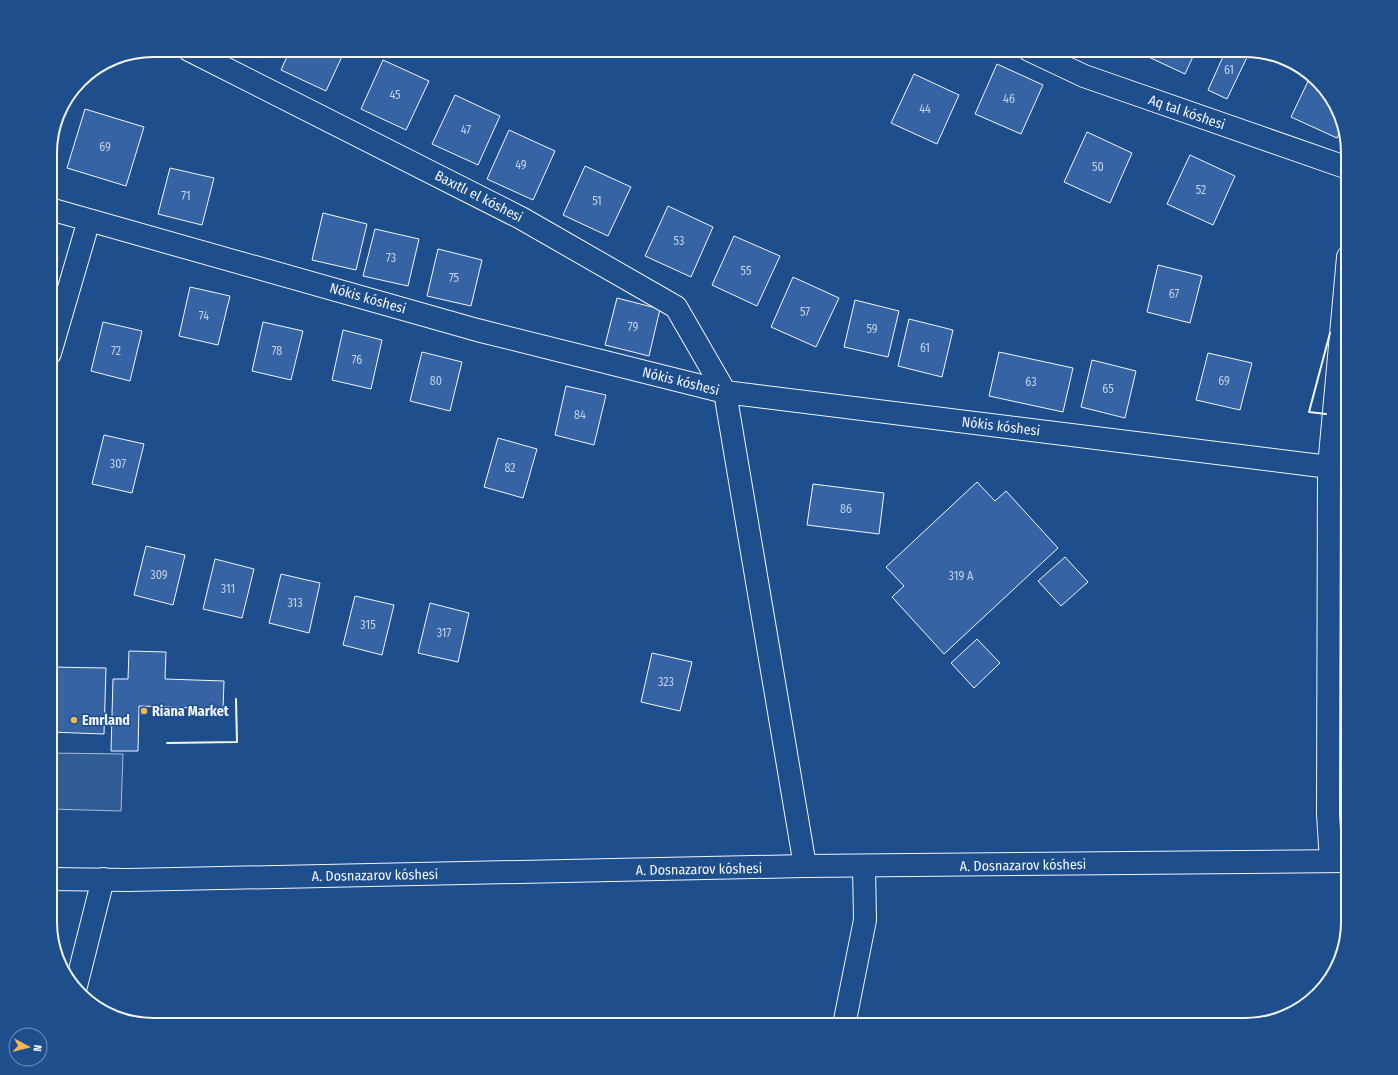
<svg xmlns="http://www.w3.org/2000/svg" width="1398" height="1075" viewBox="0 0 1398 1075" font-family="'Fira Sans Condensed',sans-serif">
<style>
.parking{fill:#305b95;stroke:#a8bbd7}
.building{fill:#3563a3;stroke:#f2f6ff}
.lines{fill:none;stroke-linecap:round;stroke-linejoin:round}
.street-casing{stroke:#f2f6ff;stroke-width:24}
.secondary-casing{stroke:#f2f6ff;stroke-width:24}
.primary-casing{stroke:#f2f6ff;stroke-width:24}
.street{stroke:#1f4e8c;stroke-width:22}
.secondary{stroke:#1f4e8c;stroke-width:22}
.primary{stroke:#1f4e8c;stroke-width:22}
.wall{stroke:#f2f6ff;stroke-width:2}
.poi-dot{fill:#ffb74d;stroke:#1f4e8c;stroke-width:1.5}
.labels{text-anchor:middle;stroke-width:3;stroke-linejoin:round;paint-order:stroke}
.number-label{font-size:12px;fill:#c3d1e8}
.street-label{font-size:14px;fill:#f2f6ff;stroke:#1f4e8c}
.poi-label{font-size:14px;font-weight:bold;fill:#f2f6ff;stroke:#1f4e8c;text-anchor:start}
.rim{fill:none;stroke:#f2f6ff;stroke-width:2}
</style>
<rect width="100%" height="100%" fill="#1f4e8c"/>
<!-- parking -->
<path class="parking" d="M50,753L123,754L121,811L50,809Z"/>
<!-- building -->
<path class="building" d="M242,50H263L259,58Z
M290,50H345L326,91L281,70Z
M1141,50H1196L1185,74L1140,53Z
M1226,50L1250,51L1227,99L1208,90Z
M383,60L429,81L406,130L361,109Z
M997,64L1043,85L1021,134L975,114Z
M914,74L959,95L937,144L891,123Z
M1311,75L1337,107L1342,127L1337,138L1291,117Z
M455,95L500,116L478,165L432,144Z
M85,109L144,127L126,186L67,168Z
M509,130L555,151L533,200L487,179Z
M1087,132L1132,153L1110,203L1064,182Z
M1190,155L1235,176L1213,225L1167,204Z
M585,166L631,187L608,236L563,215Z
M170,168L214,178L202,225L158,214Z
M668,206L713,227L691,277L645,256Z
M323,213L367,224L356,270L312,260Z
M375,229L419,239L408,286L363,276Z
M734,236L780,256L757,306L712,285Z
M438,249L482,260L471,306L427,296Z
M50,251L56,252L50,274Z
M1158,265L1202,276L1190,323L1147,312Z
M793,277L839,298L816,347L771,327Z
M190,287L230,296L218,345L179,336Z
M617,298L660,309L649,356L605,345Z
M855,300L899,311L888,357L844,347Z
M909,319L953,330L942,377L898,366Z
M103,322L142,331L130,381L91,371Z
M263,322L303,331L291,380L252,371Z
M343,330L382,340L371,389L332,380Z
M422,352L462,362L450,411L410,401Z
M999,352L1073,368L1063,412L989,396Z
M1208,353L1252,363L1240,410L1196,400Z
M1092,360L1136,371L1125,418L1081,407Z
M566,386L606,395L594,445L555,435Z
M104,435L144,444L132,493L92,484Z
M498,438L537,449L523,498L484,487Z
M977,482L995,501L1006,491L1058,548L944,654L892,597L904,586L886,567Z
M813,484L884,493L879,534L807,525Z
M146,546L185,555L173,605L134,595Z
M1065,557L1088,582L1061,606L1038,581Z
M215,559L254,569L242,618L203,609Z
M281,574L320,583L309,633L269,623Z
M355,596L394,605L382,655L343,645Z
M430,603L469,613L458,662L418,653Z
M977,639L1000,663L974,688L951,663Z
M129,651L166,652L165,679L224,681L223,709L139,706L138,751H111L113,679H128Z
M652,653L692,662L680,711L641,702Z
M50,667L106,668L104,734L50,732Z"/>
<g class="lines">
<!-- street casing -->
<g class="street-casing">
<path id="street" d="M189,50L521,218L676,307L725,392L805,866
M1029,50L1084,76L1348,168
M50,209L477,330L725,392L1329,467
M50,353L89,220
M1331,861L1328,814L1329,467L1348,257
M844,1025L865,920L864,866"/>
</g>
<!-- secondary casing -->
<g class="secondary-casing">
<path id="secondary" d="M76,986L103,879"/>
</g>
<!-- primary casing -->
<g class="primary-casing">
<path id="primary" d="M50,879L128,880L805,866L1348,861"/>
</g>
<!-- street -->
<use href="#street" class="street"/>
<!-- secondary -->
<use href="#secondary" class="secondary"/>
<!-- primary -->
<use href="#primary" class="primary"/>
<!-- wall -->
<path class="wall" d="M1326,414L1309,412L1330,333
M167,743L237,742L236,699"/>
</g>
<!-- markers -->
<g class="poi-dot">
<circle cx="144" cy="711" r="4"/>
<circle cx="74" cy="720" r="4"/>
</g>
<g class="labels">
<!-- number labels -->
<g class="number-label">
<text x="1229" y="74">61</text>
<text x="395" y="99">45</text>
<text x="1009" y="103">46</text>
<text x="925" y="113">44</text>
<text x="466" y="134">47</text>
<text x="105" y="151">69</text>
<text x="521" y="169">49</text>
<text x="1098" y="171">50</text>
<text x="1201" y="194">52</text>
<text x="186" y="200">71</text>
<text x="597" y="205">51</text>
<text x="679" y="245">53</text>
<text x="391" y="262">73</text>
<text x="746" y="275">55</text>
<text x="454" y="282">75</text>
<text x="1174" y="298">67</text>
<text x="805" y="316">57</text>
<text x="204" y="320">74</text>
<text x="633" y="331">79</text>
<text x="872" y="333">59</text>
<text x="925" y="352">61</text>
<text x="116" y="355">72</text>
<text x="277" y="355">78</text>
<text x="357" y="364">76</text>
<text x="436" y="385">80</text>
<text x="1224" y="385">69</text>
<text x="1031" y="386">63</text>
<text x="1108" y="393">65</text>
<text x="580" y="419">84</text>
<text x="118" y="468">307</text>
<text x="510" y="472">82</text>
<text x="846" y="513">86</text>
<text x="159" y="579">309</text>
<text x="961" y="580">319 А</text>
<text x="228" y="593">311</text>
<text x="295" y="607">313</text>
<text x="368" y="629">315</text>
<text x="444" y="637">317</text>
<text x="666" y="686">323</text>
</g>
<!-- street labels -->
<g class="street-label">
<text transform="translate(1187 112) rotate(19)" y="5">Aq tal kóshesi</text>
<text transform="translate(479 196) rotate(27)" y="5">Baxıtlı el kóshesi</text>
<text transform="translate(368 298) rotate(16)" y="5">Nókis kóshesi</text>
<text transform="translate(681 381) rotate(14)" y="5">Nókis kóshesi</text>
<text transform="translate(1001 426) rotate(7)" y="5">Nókis kóshesi</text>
<text transform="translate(1023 865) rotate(-1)" y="5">A. Dosnazarov kóshesi</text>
<text transform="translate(699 869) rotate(-1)" y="5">A. Dosnazarov kóshesi</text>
<text transform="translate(375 875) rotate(-1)" y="5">A. Dosnazarov kóshesi</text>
</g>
<!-- poi labels -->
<g class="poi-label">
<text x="152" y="716">Riana Market</text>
<text x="82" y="725">Emrland</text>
</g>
</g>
<!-- crop -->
<path d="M0 0H1398V1075H0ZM153 57H1245A96 96 0 0 1 1341 153V922A96 96 0 0 1 1245 1018H153A96 96 0 0 1 57 922V153A96 96 0 0 1 153 57Z" fill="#1f4e8c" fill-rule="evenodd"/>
<path class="rim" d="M153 57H1245A96 96 0 0 1 1341 153V922A96 96 0 0 1 1245 1018H153A96 96 0 0 1 57 922V153A96 96 0 0 1 153 57Z"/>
<!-- north arrow -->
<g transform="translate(28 1047) rotate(97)"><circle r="19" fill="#1f4e8c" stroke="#7391ba"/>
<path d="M0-3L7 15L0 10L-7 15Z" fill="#ffb74d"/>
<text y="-6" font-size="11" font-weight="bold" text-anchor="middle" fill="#f2f6ff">N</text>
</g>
</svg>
